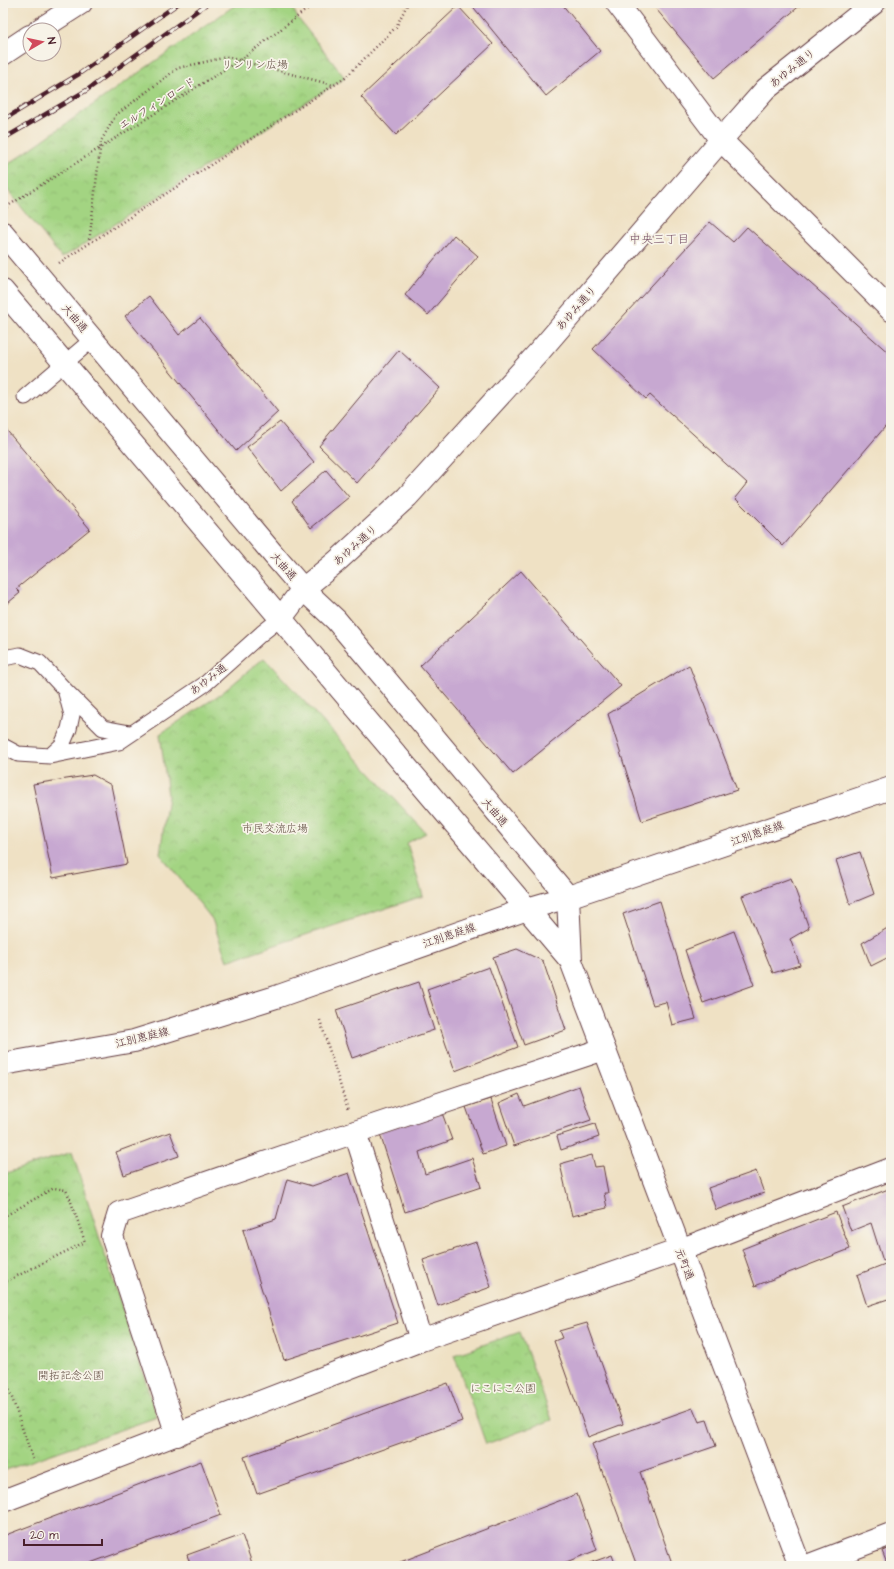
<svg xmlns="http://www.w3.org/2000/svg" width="894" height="1569" viewBox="0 0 894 1569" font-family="'Architects Daughter','Klee One',sans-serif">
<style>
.park{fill:url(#park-crowns);stroke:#767a56}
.building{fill:#c7a8d1}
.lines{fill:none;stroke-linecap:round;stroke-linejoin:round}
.service-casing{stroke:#633c42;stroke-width:17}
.minor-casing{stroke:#633c42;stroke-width:24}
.tertiary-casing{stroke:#633c42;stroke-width:24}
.secondary-casing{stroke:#633c42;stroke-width:24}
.primary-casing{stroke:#633c42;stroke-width:24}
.path{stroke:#633c42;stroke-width:2.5;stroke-dasharray:1 3;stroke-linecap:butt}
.service{stroke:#fff;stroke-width:15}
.minor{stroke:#fff;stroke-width:22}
.tertiary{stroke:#fff;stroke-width:22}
.secondary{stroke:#fff;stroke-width:22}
.primary{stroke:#fff;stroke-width:22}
.rail-casing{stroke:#4a1f2b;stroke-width:4.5}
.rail{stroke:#f7f3e8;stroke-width:3;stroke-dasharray:9;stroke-linecap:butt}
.path-bridge{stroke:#633c42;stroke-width:2.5;stroke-dasharray:1 3;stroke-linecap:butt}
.labels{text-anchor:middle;stroke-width:3.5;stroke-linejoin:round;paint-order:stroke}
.park-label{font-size:11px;fill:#604c41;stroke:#f7f3e8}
.street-label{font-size:11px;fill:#4a1f2b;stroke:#f7f3e8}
.neighbourhood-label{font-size:12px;fill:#764f65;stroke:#f7f3e8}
</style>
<defs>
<pattern id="park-crowns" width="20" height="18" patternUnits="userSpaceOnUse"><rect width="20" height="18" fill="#a3d482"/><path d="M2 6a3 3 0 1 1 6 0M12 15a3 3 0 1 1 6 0" fill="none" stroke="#8eb670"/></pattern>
</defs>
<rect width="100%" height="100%" fill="#f7f3e8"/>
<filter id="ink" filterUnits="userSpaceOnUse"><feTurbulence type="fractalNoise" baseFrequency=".025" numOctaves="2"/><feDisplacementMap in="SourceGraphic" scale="8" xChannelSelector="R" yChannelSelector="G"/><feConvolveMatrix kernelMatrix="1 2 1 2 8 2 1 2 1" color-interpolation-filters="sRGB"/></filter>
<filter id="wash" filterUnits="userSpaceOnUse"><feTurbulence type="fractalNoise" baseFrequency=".012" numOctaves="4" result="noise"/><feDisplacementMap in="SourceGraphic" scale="16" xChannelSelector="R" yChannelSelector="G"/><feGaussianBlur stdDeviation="0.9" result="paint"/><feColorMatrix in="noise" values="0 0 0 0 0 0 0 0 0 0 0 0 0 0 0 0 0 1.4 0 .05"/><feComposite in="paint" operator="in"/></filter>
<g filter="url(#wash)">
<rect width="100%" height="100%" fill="#efe1c4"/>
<!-- park -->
<path class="park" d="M238,3H291L297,17L345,78L62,258L3,184V168Z
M264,658L426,833L407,843L423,896L227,961L212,919L160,854L168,796L160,734L222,693Z
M72,1152L157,1417L3,1471V1174Z
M520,1332L552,1420L486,1444L454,1355Z"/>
<g id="blocks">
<!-- building -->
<path class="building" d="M470,3H561L600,51L546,96Z
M651,3H803L714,78Z
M458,6L493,44L396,135L361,97Z
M710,222L733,242L747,227L891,355V420L783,546L735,498L747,483L650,395L646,399L593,349Z
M454,235L478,256L428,315L405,295Z
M149,296L179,335L200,318L278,412L236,451L125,316Z
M399,350L440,388L357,483L319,446Z
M280,422L314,462L281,491L247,447Z
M3,426L90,529L16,589L20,593L3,607Z
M326,470L349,497L311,528L292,501Z
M521,571L621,686L513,774L420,666Z
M689,665L737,790L642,821L608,714Z
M93,775L111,785L127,864L53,878L33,784Z
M860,852L874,894L850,904L836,860Z
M791,878L809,928L790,939L800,965L773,973L742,896Z
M660,901L696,1019L672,1025L666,1002L653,1005L623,914Z
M891,926V956L871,966L862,943Z
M734,931L754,985L703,1003L685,950Z
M517,949L543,961L566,1030L524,1045L493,957Z
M489,967L518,1047L455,1071L427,989Z
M419,982L434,1030L352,1058L336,1010Z
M579,1086L591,1120L514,1146L499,1103L519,1094L524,1106Z
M491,1099L506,1146L483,1154L466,1107Z
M442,1113L452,1140L419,1152L425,1174L472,1158L481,1187L405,1212L379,1131Z
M595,1124L599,1137L561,1150L557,1136Z
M170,1132L179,1156L124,1175L116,1152Z
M592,1155L595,1167L603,1166L608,1193H604L607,1208L572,1216L560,1164Z
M756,1171L764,1193L716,1210L708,1188Z
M349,1173L398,1323L284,1360L243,1230L276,1219L287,1179L312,1186Z
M891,1188V1258L883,1261L871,1223L851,1231L842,1207Z
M836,1212L850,1249L755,1286L742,1249Z
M476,1242L491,1287L438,1306L423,1260Z
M890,1262L891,1264V1298L867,1306L857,1275Z
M587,1323L623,1424L588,1437L554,1341L562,1338L559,1331Z
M448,1383L462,1421L257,1494L244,1457Z
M693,1408L699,1422L707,1420L716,1446L640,1472L673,1566H637L592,1444Z
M201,1461L221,1515L82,1566H3V1536Z
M577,1494L597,1550L556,1566H390Z
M242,1535L253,1566H191L187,1555Z
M891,1548V1566H888L882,1551Z
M612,1555L616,1566H588L587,1564Z"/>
</g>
</g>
<g filter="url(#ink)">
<use href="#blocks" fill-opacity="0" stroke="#633c42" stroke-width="1"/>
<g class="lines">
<!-- service casing -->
<g class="service-casing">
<path id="service" d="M25,397L93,339
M3,658L20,655L40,663L65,690L103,728L130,733
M3,746L18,754L50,756L119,742L205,684L262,633L281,618
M50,756L62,745L69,729L72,715L66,693"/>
</g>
<!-- minor casing -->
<g class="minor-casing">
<path id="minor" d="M617,3L721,140L891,310
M39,30L81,3
M3,54L30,36
M355,1132L421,1340
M177,1435L112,1236L119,1213L355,1132L604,1049
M3,1501L421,1340L680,1250L891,1169
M807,1566L891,1534"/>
</g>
<!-- tertiary casing -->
<g class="tertiary-casing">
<path id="tertiary" d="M281,618L303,589L336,562L407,497L539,352L721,140L766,89L874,3
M568,897L571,961L800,1566
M527,909L571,961"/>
</g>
<!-- secondary casing -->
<g class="secondary-casing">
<path id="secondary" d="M3,233L278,560L303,589L336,620L568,897
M3,291L527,909"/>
</g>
<!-- primary casing -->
<g class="primary-casing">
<path id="primary" d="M3,1064L134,1041L276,997L527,909L568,897L891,788"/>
</g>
<!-- path -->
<path class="path" d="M246,56L315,3
M89,243L101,141L116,115L178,68L227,57L333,85
M59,263L345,78L396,27L408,3
M320,1020L348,1110
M3,1217L54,1188L66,1190L70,1199L85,1242
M3,1283L85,1242
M3,1371L33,1460"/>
<!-- service -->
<use href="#service" class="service"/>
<!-- minor -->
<use href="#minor" class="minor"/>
<!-- tertiary -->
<use href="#tertiary" class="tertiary"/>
<!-- secondary -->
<use href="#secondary" class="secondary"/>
<!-- primary -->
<use href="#primary" class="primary"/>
<!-- rail casing -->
<g class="rail-casing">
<path id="rail" d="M3,120L79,74L179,3
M3,139L87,90L208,3"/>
</g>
<!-- rail -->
<use href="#rail" class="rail"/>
<!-- path-bridge -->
<path class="path-bridge" d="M3,209L246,56"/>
</g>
</g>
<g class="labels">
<!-- park labels -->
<g class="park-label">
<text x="255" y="68">リンリン広場</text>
<text x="275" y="832">市民交流広場</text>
<text x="71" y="1379">開拓記念公園</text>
<text x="503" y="1392">にこにこ公園</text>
</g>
<!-- street labels -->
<g class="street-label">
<text transform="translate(792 68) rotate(-39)" y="4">あゆみ通り</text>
<text transform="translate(157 103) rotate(-32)" y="4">エルフィンロード</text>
<text transform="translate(576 308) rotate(-49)" y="4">あゆみ通り</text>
<text transform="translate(75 318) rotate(50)" y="4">大曲通</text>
<text transform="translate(355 545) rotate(-42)" y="4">あゆみ通り</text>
<text transform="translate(284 566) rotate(49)" y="4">大曲通</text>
<text transform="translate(208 679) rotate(-38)" y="4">あゆみ通</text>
<text transform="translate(495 812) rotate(50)" y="4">大曲通</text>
<text transform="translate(757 833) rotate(-19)" y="4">江別恵庭線</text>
<text transform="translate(449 935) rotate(-19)" y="4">江別恵庭線</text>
<text transform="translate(142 1037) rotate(-14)" y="4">江別恵庭線</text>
<text transform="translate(685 1264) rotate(69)" y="4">元町通</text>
</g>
<!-- neighbourhood labels -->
<g class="neighbourhood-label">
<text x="659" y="243">中央三丁目</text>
</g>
</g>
<!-- margin -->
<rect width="894" height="1569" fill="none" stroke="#f7f3e8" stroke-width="16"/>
<!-- north arrow -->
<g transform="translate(42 42) rotate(81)"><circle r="19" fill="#f7f3e8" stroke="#b29e9c"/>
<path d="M0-3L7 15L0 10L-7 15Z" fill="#d1495b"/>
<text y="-6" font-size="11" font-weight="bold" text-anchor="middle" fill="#4a1f2b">N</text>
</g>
<!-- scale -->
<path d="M24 1539v6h78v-6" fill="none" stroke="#4a1f2b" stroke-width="2"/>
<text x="30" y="1539" font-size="12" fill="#4a1f2b" stroke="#f7f3e8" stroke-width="3" paint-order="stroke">20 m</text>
</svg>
